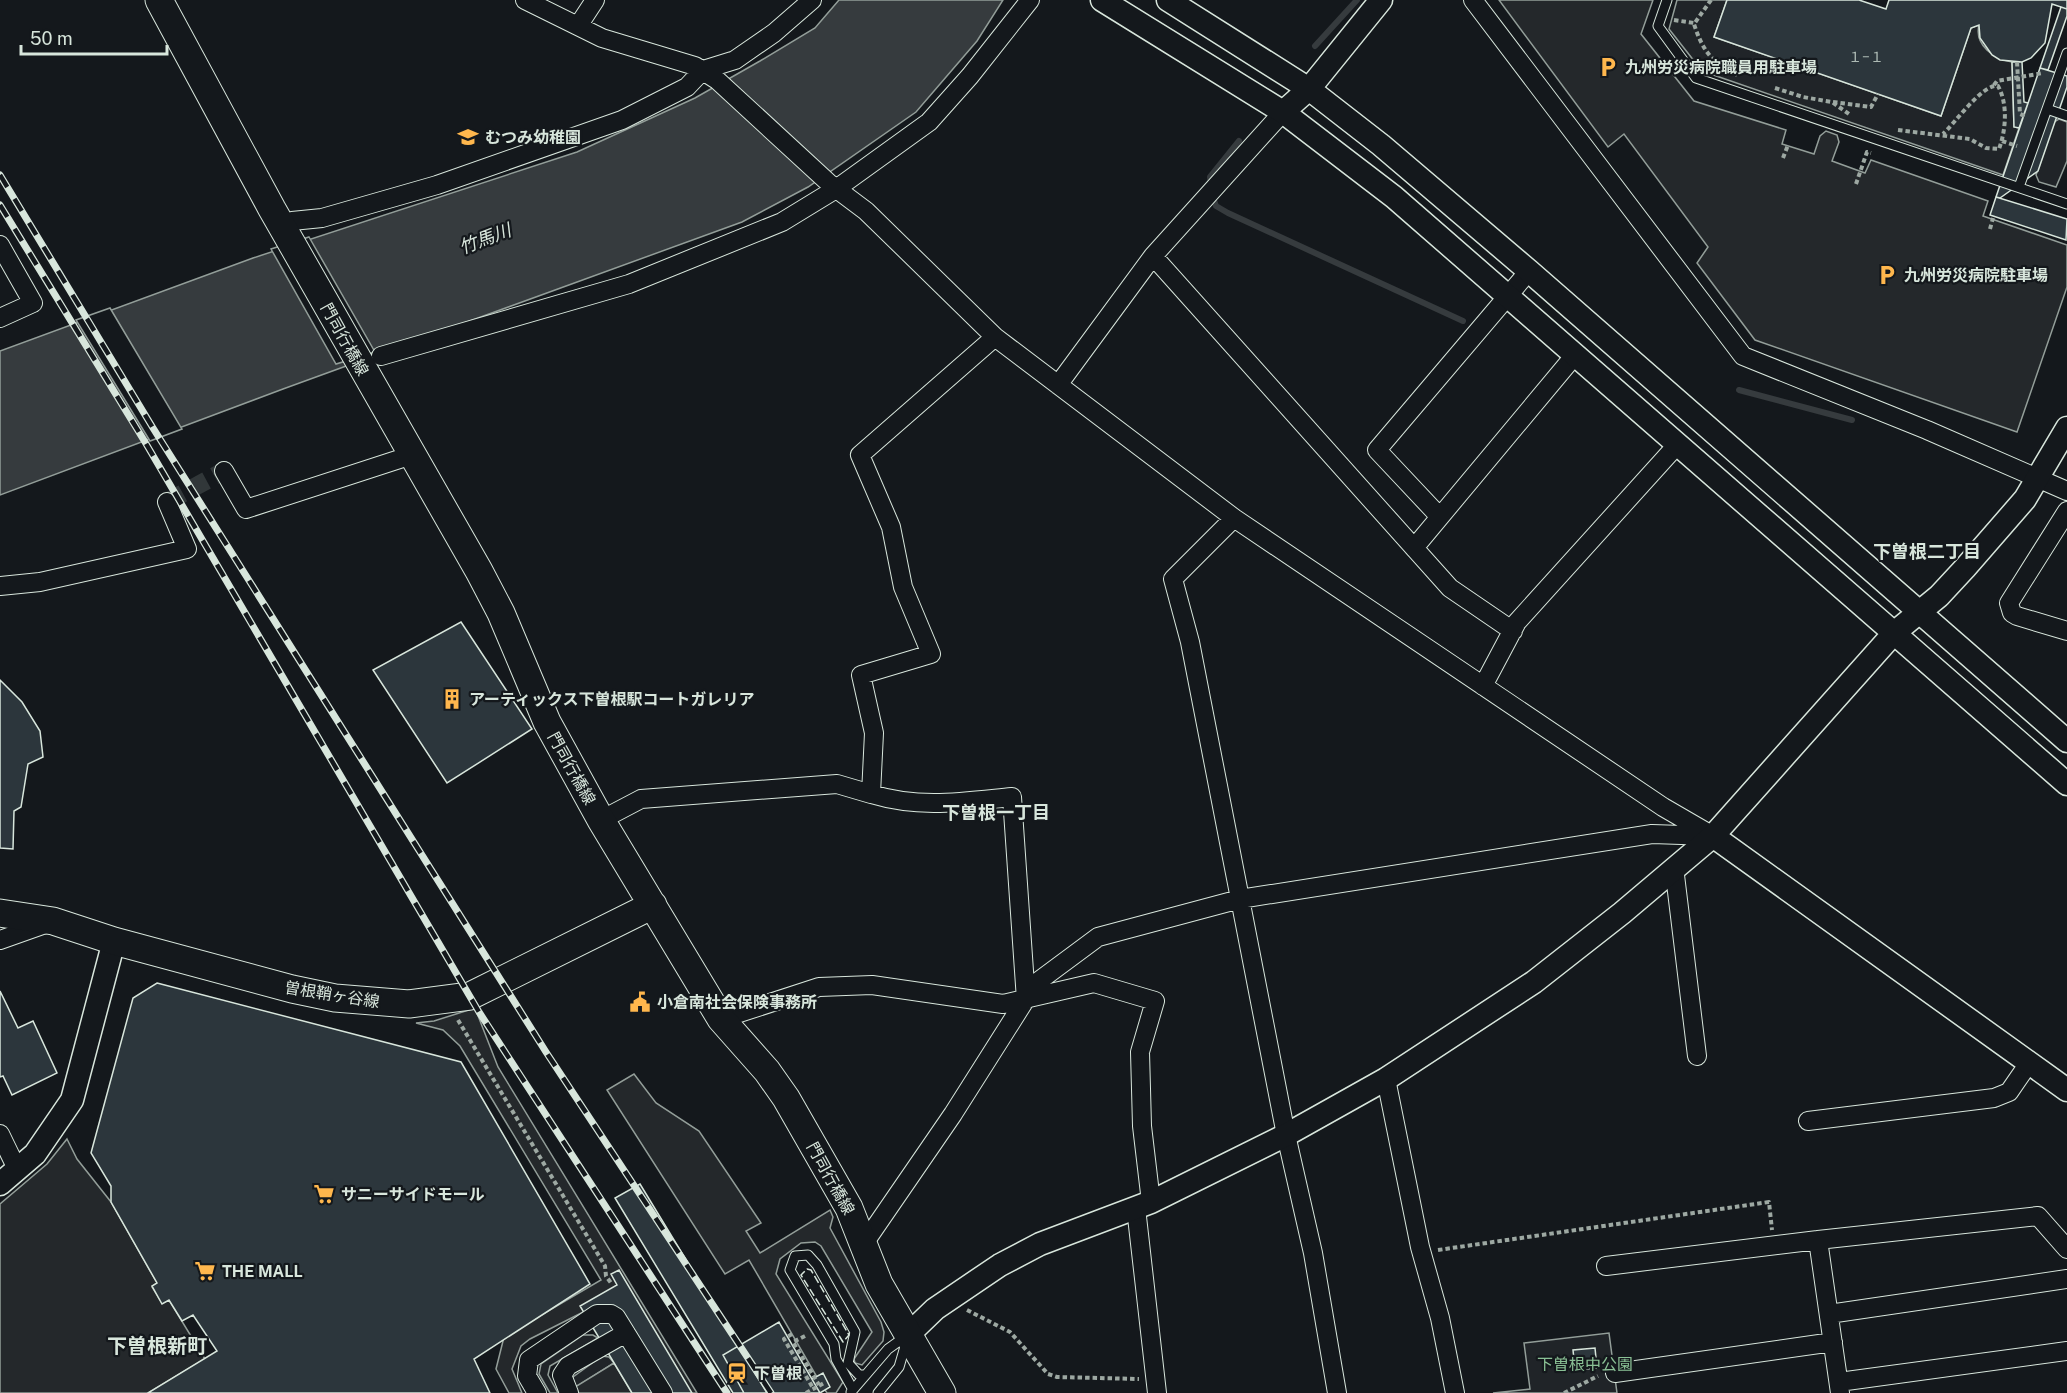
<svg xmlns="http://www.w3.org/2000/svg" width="2067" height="1393" viewBox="0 0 2067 1393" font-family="'Public Sans','Noto Sans JP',sans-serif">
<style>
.green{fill:#202428;stroke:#939e99;stroke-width:1.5}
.parking{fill:#24282b;stroke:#939e99;stroke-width:1.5}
.water{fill:#363b3e;stroke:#939e99;stroke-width:1.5}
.pier{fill:#14181c;stroke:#939e99;stroke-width:1.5}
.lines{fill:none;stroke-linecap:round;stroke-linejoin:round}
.stream{stroke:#363b3e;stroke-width:6}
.building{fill:#2c363c;stroke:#d8e6dc;stroke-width:1.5}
.minor-tunnel{stroke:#313739;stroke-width:18;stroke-dasharray:18 9;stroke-linecap:butt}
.service-casing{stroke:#d8e6dc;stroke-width:11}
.minor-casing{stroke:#d8e6dc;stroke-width:20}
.tertiary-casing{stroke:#d8e6dc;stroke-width:25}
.primary-casing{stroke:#d8e6dc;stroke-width:29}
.path{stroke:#9da8a2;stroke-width:4;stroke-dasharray:4.5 3;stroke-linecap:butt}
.service{stroke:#14181c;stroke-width:9}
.minor{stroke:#14181c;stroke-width:18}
.tertiary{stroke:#14181c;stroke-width:22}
.primary{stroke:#14181c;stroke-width:27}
.rail-casing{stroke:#d8e6dc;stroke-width:7}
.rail{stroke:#14181c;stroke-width:4.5;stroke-dasharray:14;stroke-linecap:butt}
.fence{stroke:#d8e6dc;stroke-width:1.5;stroke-dasharray:8 3;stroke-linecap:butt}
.labels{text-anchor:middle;stroke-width:4.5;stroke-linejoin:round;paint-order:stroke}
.number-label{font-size:14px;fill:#adbab4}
.poi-label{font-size:16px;font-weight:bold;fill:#d8e6dc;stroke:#14181c;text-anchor:start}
.street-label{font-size:16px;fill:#d8e6dc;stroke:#14181c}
.park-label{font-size:16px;fill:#8ac095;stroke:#14181c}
.water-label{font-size:18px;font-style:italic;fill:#d8e6dc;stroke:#14181c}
.neighbourhood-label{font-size:18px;font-weight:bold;fill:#d8e6dc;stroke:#14181c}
.quarter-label{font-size:20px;font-weight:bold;fill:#d8e6dc;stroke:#14181c}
</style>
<rect width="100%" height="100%" fill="#14181c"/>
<!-- green -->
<path class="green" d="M1677,0H1727L1714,37L1941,116L1971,28L1979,25C1974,45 1994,59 2012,62L2014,127L2019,128L2003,175L1702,71L1669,29Z
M2059,119L2067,122V161L2056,187L2039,182L2036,175L2054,122Z
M1609,1333L1617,1393H1493L1530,1389L1524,1343Z
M583,1335H593L598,1338L550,1366L548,1375L558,1393H550L539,1374L541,1364Z
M602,1356L609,1357L614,1363L576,1387L579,1393H575L573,1377Z"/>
<!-- parking -->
<path class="parking" d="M1499,0H1653L1641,34L1694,101L1786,130L1782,144L1814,154L1820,136L1826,131L1837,135L1839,142L1832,161L1865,173L1871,160L1988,201L1983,216L2067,245V287L2017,432L1755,340L1697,263L1708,247L1624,134L1608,147Z
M475,1008L498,1067L697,1393H675L601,1303L530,1339L521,1346L512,1369L522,1393H509L496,1369L504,1337L601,1280L460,1046L443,1030L416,1023L434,1021Z
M634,1074L656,1103L699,1131L761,1223L746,1231L760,1253L830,1210L833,1217L830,1228L881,1322L884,1332L883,1341L862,1365L855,1363L854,1359L872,1332L821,1246L815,1242L801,1243L780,1259L776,1274L843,1382L836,1393H827L821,1384L749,1260L725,1274L607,1090Z
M67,1139L77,1159L111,1202L157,1283L152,1287L162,1303L169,1300L205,1359L148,1393H0V1204L47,1164Z
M614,1363L632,1393H579L575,1387Z"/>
<!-- water -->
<path class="water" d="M839,0H1003L977,41L916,112L808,187L742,222L283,389L0,495V351L253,258L577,152L695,98L760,61L815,28Z"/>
<!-- pier -->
<path class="pier" d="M309,237L375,352L336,364L271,249Z
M110,308L182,429L150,441L76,320Z"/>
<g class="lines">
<!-- stream -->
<path class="stream" d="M1315,46L1357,0
M1211,185L1210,177L1239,141
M1212,195L1216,206L1228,213L1463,321
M1739,390L1852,420"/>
</g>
<!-- building -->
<path class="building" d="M1727,0H1859L1886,9L1889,0H2067V9L2052,4L2045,43L2031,58L2022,62L2000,60L1992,55L1980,38L1979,25L1971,28L1941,116L1714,37Z
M2061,7L2067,9V16L2048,70L2040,68Z
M2012,62H2022L2024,102L2028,103L2019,128L2014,127Z
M2040,68L2067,76V87L2038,171L2000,198L1996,197Z
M1996,197L2067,219L2066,240L1990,215Z
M461,622L532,729L447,783L373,670Z
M0,680L22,702L40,731L43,757L28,764L21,807L14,811L13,849L0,848Z
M157,983L461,1062L590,1284L474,1359L490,1393H148L217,1351L193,1315L182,1321L169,1300L162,1304L152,1286L157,1283L111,1202V1186L91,1153L133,998Z
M0,991L18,1028L33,1021L57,1073L12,1095L3,1076L0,1077Z
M640,1184L767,1393H733L615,1198Z
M619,1270L692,1393H632L580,1306L617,1285L611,1274Z
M779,1322L820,1393H744L723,1355Z
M1595,1348L1597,1368L1575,1370L1573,1350Z
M823,1373L830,1387L820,1393L812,1379Z"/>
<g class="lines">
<!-- minor-tunnel -->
<path class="minor-tunnel" d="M167,502L224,471"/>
<!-- service casing -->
<g class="service-casing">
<path id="service" d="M1667,0L1658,26L1696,78L2067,204
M2047,109L2067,116
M2019,187L2067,53
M852,1388L836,1359L834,1344L790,1270L795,1256L808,1255L817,1265L855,1332L848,1363L859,1375H864
M851,1392L888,1349L906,1336
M878,1393L899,1367L906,1343"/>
</g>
<!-- minor casing -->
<g class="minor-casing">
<path id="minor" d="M525,0L602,38L695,66L717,80L830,184L866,211L995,337L1234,518L1663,807L1713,836
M1473,0L1743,356L1927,430L2067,491
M578,26L595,0
M292,221L322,218L437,185L622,120L687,87L703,70L735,60L774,33L812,0
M0,245L33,303L0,318
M1153,256L1450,588L1513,631
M381,356L629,284L782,222L836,189L929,122L970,76L1030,0
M1058,385L1153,256L1283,112
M224,471L246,509L412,455
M2067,511L2009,603L2012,613L2017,616L2067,631
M1440,517L1377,450L1529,271
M1234,518L1173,579L1190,642L1286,1135L1313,1253L1337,1393
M1414,548L1575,355
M0,586L40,582L187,549L167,502
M1483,686L1517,622L1677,445
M871,794C921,809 962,802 1012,797L1026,1000
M601,820L641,799L837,784L871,794L874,733L861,675L931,654L903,587L891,527L860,455L995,337
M1674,867L1697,1056
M0,940L48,923
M721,1019L819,987L872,985L1003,1004L1094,983L1155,1001L1140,1052L1142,1126L1151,1202
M1386,1079L1420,1247L1440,1318L1455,1393
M1808,1121L1994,1098L2009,1092L2029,1063
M0,1134L17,1169
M1136,1208L1157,1393
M863,1245L953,1114L1036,983L1098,937L1240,899L1652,834L1711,836
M1606,1266L1818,1240
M1829,1314L2067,1279
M1615,1373L1833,1342
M1839,1382L2067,1351
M537,1393L527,1376L529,1360L597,1314H611L616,1317L663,1393
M569,1393L562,1375L568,1366L626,1333
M1840,1393L1818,1240L2038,1216L2067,1249"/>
</g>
<!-- tertiary casing -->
<g class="tertiary-casing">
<path id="tertiary" d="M1102,0L1283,112L1394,197L2067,784
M1168,0L1309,89L1381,145L1529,271L2067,741
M1283,112L1309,89L1381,0
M1713,836L2067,1090
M0,1184L35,1154L72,1100L114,941
M908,1335L935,1309L1000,1265L1040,1244L1151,1202L1286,1135L1386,1079L1534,982L1622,913L1713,836L1894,633L1939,596L1965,568L2025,499L2067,428"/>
</g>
<!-- primary casing -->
<g class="primary-casing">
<path id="primary" d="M159,0L272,209L479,571L501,613L547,722L601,820L721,1019L767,1071L786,1098L849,1208L879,1284L942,1393
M0,913L53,921L114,941L292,989L335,998L409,1004L470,996L653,905"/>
</g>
<!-- path -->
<path class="path" d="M1711,0L1694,24C1702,49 1712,64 1737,75
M1674,20L1694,23
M2017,62L2020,114L2027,117
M1994,85L1997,81L2043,73
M1775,88L1803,97L1832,102L1849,114
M1833,102L1871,107L1878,94
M1898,130L1970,139L1986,148L1999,149C2006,130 2008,104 1998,86C1983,83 1955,123 1943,134
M2002,141L2017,146
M1783,158L1788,145
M1856,184L1867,152L1871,153
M1990,229L1993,218
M458,1020L605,1266L606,1276L611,1283
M1438,1250L1769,1202L1772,1230
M967,1310L1010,1332L1048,1374L1057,1377L1139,1379
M792,1334L784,1339L813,1388
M805,1336L793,1342L819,1385
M806,1393L824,1383
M1564,1393L1598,1376"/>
<!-- service -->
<use href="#service" class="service"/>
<!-- minor -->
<use href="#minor" class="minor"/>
<!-- tertiary -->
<use href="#tertiary" class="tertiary"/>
<!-- primary -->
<use href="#primary" class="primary"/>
<!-- rail casing -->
<g class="rail-casing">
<path id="rail" d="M0,175L153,428L546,1052L771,1393
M0,205L145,442L479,1012L727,1393"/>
</g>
<!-- rail -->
<use href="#rail" class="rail"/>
<!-- fence -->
<path class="fence" d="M807,1269L811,1270L849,1335L843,1342L801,1275Z"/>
</g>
<!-- icons -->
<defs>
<g id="parking-bare" transform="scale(1.62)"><path d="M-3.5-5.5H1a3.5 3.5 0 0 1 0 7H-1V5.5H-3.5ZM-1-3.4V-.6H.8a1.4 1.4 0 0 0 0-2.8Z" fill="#ffb74d" stroke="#14181c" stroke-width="2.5" paint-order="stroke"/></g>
<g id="school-bare" transform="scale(1.62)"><path d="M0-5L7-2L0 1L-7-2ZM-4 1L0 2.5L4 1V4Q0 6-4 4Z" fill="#ffb74d" stroke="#14181c" stroke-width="2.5" paint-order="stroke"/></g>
<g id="building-bare" transform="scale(1.62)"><path d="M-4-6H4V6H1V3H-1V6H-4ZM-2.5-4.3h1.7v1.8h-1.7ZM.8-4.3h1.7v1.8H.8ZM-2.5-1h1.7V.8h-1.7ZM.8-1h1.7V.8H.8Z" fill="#ffb74d" stroke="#14181c" stroke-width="2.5" paint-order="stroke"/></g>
<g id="civic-bare" transform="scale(1.62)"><path d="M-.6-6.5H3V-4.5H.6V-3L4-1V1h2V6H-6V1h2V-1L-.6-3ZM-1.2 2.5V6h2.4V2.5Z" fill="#ffb74d" stroke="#14181c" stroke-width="2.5" paint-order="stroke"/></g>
<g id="supermarket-bare" transform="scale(1.62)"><path d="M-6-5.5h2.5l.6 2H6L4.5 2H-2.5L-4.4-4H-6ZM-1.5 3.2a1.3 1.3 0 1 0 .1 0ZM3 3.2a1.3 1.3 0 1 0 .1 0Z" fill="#ffb74d" stroke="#14181c" stroke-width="2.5" paint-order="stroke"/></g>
<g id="station-bare" transform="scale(1.62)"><path d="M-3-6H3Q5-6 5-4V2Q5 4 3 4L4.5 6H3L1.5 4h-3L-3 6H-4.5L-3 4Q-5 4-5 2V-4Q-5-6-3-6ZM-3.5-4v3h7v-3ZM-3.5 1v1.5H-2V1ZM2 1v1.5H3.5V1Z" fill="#ffb74d" stroke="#14181c" stroke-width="2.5" paint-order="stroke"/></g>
</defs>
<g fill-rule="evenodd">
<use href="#parking-bare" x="1608" y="67"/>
<use href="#school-bare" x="468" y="137"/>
<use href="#parking-bare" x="1887" y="275"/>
<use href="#building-bare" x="452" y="699"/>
<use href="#civic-bare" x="640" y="1002"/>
<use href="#supermarket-bare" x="324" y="1194"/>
<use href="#supermarket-bare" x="205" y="1271"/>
<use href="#station-bare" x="737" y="1373"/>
</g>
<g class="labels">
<!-- number labels -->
<g class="number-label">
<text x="1866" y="62">１−１</text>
</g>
<!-- poi labels -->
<g class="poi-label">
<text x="1625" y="73">九州労災病院職員用駐車場</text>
<text x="485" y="143">むつみ幼稚園</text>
<text x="1904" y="281">九州労災病院駐車場</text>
<text x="469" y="705">アーティックス下曽根駅コートガレリア</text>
<text x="657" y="1008">小倉南社会保険事務所</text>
<text x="341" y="1200">サニーサイドモール</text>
<text x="222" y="1277">THE MALL</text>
<text x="754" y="1379">下曽根</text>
</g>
<!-- street labels -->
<g class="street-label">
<text transform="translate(345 339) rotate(61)" y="6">門司行橋線</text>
<text transform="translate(572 768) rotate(61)" y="6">門司行橋線</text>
<text transform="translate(332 994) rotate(9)" y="6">曽根鞘ヶ谷線</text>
<text transform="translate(831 1178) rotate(61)" y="6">門司行橋線</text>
</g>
<!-- park labels -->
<g class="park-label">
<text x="1585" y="1370">下曽根中公園</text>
</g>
<!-- water labels -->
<g class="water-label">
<text transform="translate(485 239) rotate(-21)" y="6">竹馬川</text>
</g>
<!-- neighbourhood labels -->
<g class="neighbourhood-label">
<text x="1927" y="558">下曽根二丁目</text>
<text x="996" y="819">下曽根一丁目</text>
</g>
<!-- quarter labels -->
<g class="quarter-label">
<text x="157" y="1353">下曽根新町</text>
</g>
</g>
<!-- scale -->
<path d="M21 45v9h146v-9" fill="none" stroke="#d8e6dc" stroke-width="3"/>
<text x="30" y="45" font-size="18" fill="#d8e6dc" stroke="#14181c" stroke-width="4.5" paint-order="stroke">50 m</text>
</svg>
